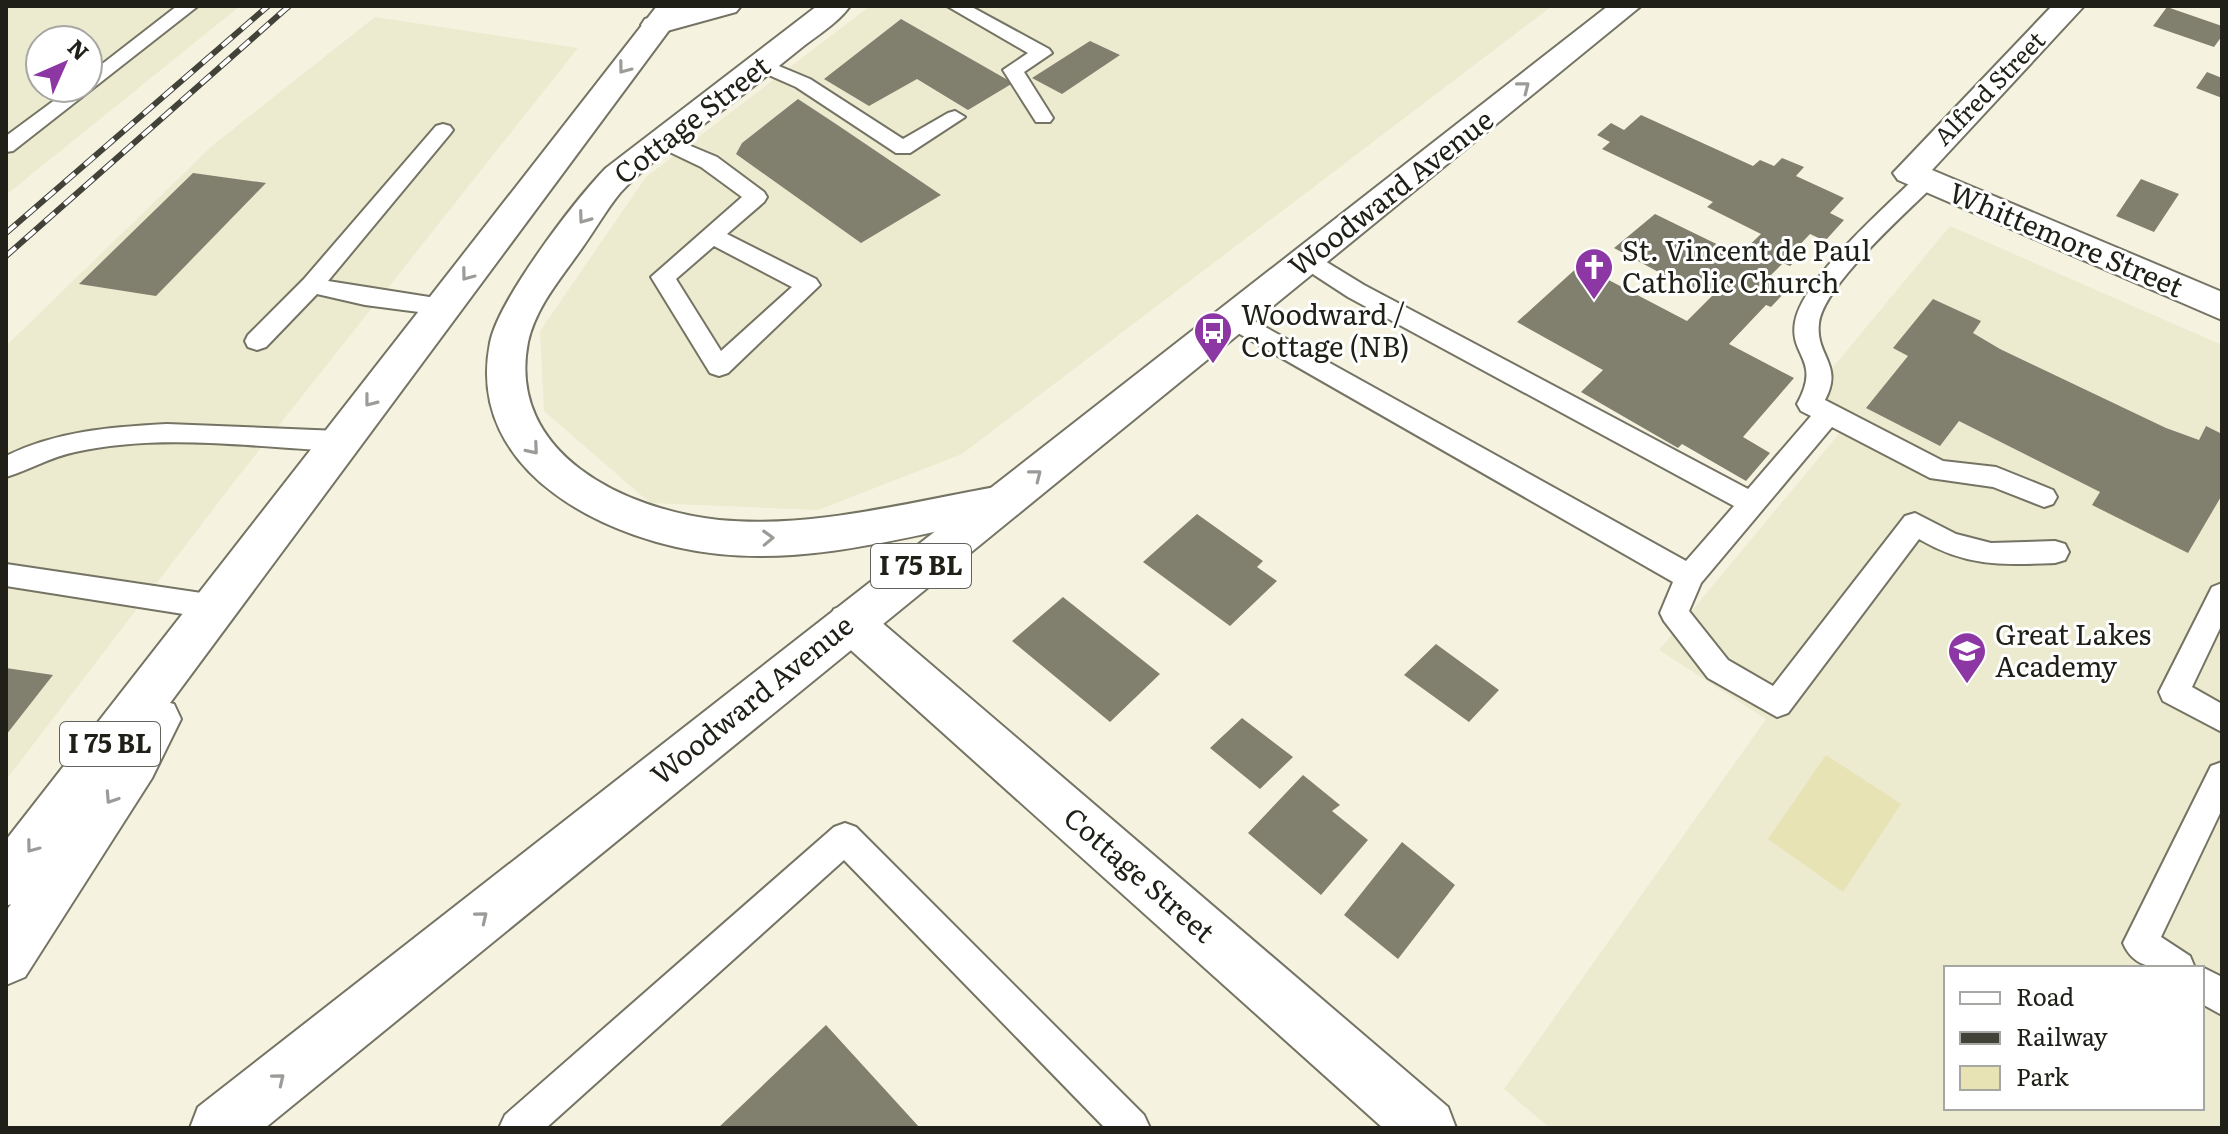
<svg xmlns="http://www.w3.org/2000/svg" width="2228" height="1134" viewBox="0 0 2228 1134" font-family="Literata,serif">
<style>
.built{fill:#eceacf;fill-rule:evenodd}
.green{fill:#e7e3b4}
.building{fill:#817f6e}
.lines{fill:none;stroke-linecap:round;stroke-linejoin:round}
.service-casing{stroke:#757363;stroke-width:4}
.minor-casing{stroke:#757363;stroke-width:4}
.primary-casing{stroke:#757363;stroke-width:4}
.service{fill:#fff;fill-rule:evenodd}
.minor{fill:#fff;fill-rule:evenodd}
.primary{fill:#fff;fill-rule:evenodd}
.rail-casing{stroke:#434239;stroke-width:6}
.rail{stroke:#fff;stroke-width:4;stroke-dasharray:13;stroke-linecap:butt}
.oneway{stroke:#9b9b98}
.labels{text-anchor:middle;stroke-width:6;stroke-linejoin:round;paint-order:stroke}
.far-street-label{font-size:24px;fill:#202019;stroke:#fff}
.shield{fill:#fff;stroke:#63635e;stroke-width:2}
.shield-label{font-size:26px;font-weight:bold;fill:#202019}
.street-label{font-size:28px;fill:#202019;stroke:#fff}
.poi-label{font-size:28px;fill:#202019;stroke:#fff;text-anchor:start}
</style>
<rect width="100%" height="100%" fill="#f5f3e0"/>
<!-- built -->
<path class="built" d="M6,6H240L6,195ZM40,40H88V88H40Z
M870,6H1552L962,454L818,510L650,503L544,411L540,331L646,177Z
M375,17L578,48L234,482L6,780V346L213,145Z
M1950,226L2222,345V1128H1550L1504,1089L1766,719L1659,650L1852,418L1810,395ZM1946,968H2202V1108H1946Z"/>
<!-- green -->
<path class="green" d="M1826,755L1901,804L1843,892L1768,839Z"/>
<!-- building -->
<path class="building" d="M2167,7L2222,26V36L2214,47L2153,26Z
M901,19L1013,83L968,110L917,79L869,106L824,79Z
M1090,41L1120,55L1062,94L1032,78Z
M2207,72L2222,78V98L2196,88Z
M798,99L836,124L941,195L861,243L736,154L742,143Z
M1641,115L1753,166L1760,160L1774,166L1782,158L1804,167L1796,176L1844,198L1830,213L1844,220L1825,241L1810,234L1790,255L1798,259L1790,266L1783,263L1771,275L1775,277L1771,282L1787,290L1771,307L1766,305L1729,344L1794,378L1743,437L1770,453L1746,481L1682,444L1678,448L1581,392L1603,370L1517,322L1580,265L1687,321L1712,296L1691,286L1688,288L1614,248L1655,214L1739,255L1761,234L1707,207L1713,202L1602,149L1610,142L1597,135L1611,123L1624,130Z
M193,173L266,183L156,296L79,284Z
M2141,179L2179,194L2154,232L2116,216Z
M1933,299L1981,321L1973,333L2000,349L2166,428L2199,440L2206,426L2222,434V495L2188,553L2092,505L2100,492L1959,421L1940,446L1866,408L1908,356L1893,348Z
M1197,514L1263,561L1257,567L1277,581L1230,626L1143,562Z
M1063,597L1160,674L1110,722L1012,641Z
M1436,644L1499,690L1469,722L1404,675Z
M6,668L53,675L6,735Z
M1242,718L1293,757L1260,789L1210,748Z
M1303,775L1340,805L1332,811L1368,840L1321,895L1248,833Z
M1402,842L1455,885L1398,959L1344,915Z
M826,1025L920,1128H718Z"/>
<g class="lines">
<!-- service casing -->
<g class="service-casing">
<path id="service" d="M177,6H198L13,151L6,152V136L71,88H88V75Z
M947,6H970L1049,49L1052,53L1024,72L1053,118L1050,122H1036L1003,70L1028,53Z
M762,59L810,79L903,139L948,113L955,111L965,117L910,153H896L796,87L755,69L752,65Z
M443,124L450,126L453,130L450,134L328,281L442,299L450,301L454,307L450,313L442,315L365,305L317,294L266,347L257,350L248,347L245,341L248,335L304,279L436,126Z
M662,134L717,157L764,192L767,197L764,202L727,234L816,279L820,285L728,373L719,376L710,373L651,277L742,197L701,167L655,145L652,140L655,135ZM714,246L792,287L721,351L676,279Z
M1926,173L1934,175L1937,180L1934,185C1906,213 1823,286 1819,323C1815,356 1844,364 1825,400L1943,461L1996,467L2053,490L2057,497L2053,504L2044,507L1993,487L1930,478L1832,427L1701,583L1689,611L1728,660L1773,686L1905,516L1915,513L1956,534L1991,543L2055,541L2065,544L2069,552L2065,560L2055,563C2001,565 1967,567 1919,539L1788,713L1777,717L1708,678L1664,621L1660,613L1673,582L1224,325L1220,319L1224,313L1232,311L1240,313L1686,561L1734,506L1348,297L1299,265L1296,260L1299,255H1315L1364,285L1748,489L1811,416L1801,411L1797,404C1822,359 1789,357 1795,322C1803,278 1886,207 1918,175Z
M167,424L339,431L348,434L352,441L348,448L339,451C253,447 160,433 75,452C50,457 30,470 6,477V456C57,431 111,427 167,424Z
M6,564L215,595L225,599L229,607L225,615L215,619L6,586Z
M2222,583V624L2192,687L2222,704V732L2163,701L2159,692L2212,587Z
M2222,762V809L2161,937L2190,956L2195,968C2167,968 2136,974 2123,943L2211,766Z
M845,823L856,827L1144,1115L1150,1128H1105L844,860L546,1128H499L505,1115L834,827Z
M2202,967L2222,977V1015L2202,1004V968H2199Z"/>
</g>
<!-- minor casing -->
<g class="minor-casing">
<path id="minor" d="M692,6H741L736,12L656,34L645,31L641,25L645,19Z
M817,6H850C838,23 816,36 800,49C768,75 736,100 704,124C675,145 644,166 620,193C606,210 595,230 582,248C562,277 536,306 528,342C506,454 626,510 719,520C813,529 909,502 1001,486L1016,490L1022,502L1016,514L1001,518C909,536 813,564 719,554C611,543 464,474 490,343C498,300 575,200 606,168Z
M2052,6H2084L1932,170L2222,292V320L1898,180L1893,173Z
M850,603L866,609L1448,1107L1456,1128H1383L834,635L827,622L834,609Z"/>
</g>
<!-- primary casing -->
<g class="primary-casing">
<path id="primary" d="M657,6H687L170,703L174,704L181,719L152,778L25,977L6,985V911L11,904L6,906V840Z
M1608,6H1641L265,1128H190L198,1107Z"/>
</g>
<!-- service -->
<use href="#service" class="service"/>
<!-- minor -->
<use href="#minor" class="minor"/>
<!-- primary -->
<use href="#primary" class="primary"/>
<!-- rail casing -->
<g class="rail-casing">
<path id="rail" d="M6,233L268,6
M6,256L289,6"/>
</g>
<!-- rail -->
<use href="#rail" class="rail"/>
</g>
<!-- one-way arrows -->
<defs><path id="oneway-chevron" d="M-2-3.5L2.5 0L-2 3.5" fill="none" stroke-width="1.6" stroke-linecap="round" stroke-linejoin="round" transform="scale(2)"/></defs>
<g class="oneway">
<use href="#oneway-chevron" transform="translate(624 68) rotate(127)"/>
<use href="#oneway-chevron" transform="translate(1524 87) rotate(-38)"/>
<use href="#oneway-chevron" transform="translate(584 218) rotate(126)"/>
<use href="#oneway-chevron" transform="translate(467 275) rotate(127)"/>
<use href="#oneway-chevron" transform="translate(370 401) rotate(128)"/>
<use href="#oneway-chevron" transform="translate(533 449) rotate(50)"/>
<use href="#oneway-chevron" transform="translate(1036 475) rotate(-38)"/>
<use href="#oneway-chevron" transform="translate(768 538) rotate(-2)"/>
<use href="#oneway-chevron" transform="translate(111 798) rotate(123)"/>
<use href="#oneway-chevron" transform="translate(32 847) rotate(127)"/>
<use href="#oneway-chevron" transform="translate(482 917) rotate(-39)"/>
<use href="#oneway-chevron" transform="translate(279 1079) rotate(-39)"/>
</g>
<!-- icons -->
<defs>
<g id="church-pin" transform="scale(2)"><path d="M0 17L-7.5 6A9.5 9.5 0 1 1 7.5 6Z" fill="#8d37a4" stroke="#fff"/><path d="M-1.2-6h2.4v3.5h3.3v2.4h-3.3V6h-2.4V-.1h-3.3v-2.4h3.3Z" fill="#fff"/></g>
<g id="bus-pin" transform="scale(2)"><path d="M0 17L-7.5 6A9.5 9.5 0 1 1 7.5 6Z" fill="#8d37a4" stroke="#fff"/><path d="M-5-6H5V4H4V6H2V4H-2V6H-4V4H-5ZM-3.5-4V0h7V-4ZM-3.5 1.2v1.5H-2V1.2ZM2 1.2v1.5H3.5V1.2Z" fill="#fff"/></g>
<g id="school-pin" transform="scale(2)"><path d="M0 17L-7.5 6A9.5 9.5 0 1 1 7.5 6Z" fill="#8d37a4" stroke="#fff"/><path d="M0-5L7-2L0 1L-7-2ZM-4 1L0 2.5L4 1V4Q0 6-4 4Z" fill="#fff"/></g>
</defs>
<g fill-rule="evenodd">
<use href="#church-pin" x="1594" y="267"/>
<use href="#bus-pin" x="1213" y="331"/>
<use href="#school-pin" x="1967" y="651"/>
</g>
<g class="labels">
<!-- far-street labels -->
<g class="far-street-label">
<text transform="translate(1990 89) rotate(-46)" y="8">Alfred Street</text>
</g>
<!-- shield labels -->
<g class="shield">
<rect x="871" y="544" width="100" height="44" rx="6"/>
<rect x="60" y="722" width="100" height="44" rx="6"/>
</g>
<g class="shield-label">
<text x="921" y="575">I 75 BL</text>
<text x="110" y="753">I 75 BL</text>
</g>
<!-- street labels -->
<g class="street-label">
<text transform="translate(692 120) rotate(-38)" y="10">Cottage Street</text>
<text transform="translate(1391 193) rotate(-38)" y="10">Woodward Avenue</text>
<text transform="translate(2066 240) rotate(23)" y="10">Whittemore Street</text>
<text transform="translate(752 700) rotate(-39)" y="10">Woodward Avenue</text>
<text transform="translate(1139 875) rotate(41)" y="10">Cottage Street</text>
</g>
<!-- poi labels -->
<g class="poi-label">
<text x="1622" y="261">St. Vincent de Paul<tspan x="1622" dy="32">Catholic Church</tspan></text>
<text x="1241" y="325">Woodward /<tspan x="1241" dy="32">Cottage (NB)</tspan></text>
<text x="1995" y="645">Great Lakes<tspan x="1995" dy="32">Academy</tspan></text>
</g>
</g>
<!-- border -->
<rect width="2228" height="1134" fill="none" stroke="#202019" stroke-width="16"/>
<!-- legend -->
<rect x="1944" y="966" width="260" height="144" fill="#ffffff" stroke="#a6a6a3" stroke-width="2"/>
<rect x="1960" y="992" width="40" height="12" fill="#ffffff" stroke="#a6a6a3" stroke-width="2"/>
<text x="2016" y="1006" font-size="24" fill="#202019">Road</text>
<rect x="1960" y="1032" width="40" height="12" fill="#434239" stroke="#a6a6a3" stroke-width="2"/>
<text x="2016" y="1046" font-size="24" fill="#202019">Railway</text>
<rect x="1960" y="1066" width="40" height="24" fill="#e7e3b4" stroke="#a6a6a3" stroke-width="2"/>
<text x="2016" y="1086" font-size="24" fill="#202019">Park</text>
<!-- north arrow -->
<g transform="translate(64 64) rotate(45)"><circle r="38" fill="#ffffff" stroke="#a6a6a3" stroke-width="2"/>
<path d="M0-6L14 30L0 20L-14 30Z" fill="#8d37a4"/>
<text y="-12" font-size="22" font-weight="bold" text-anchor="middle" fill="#202019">N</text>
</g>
</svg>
